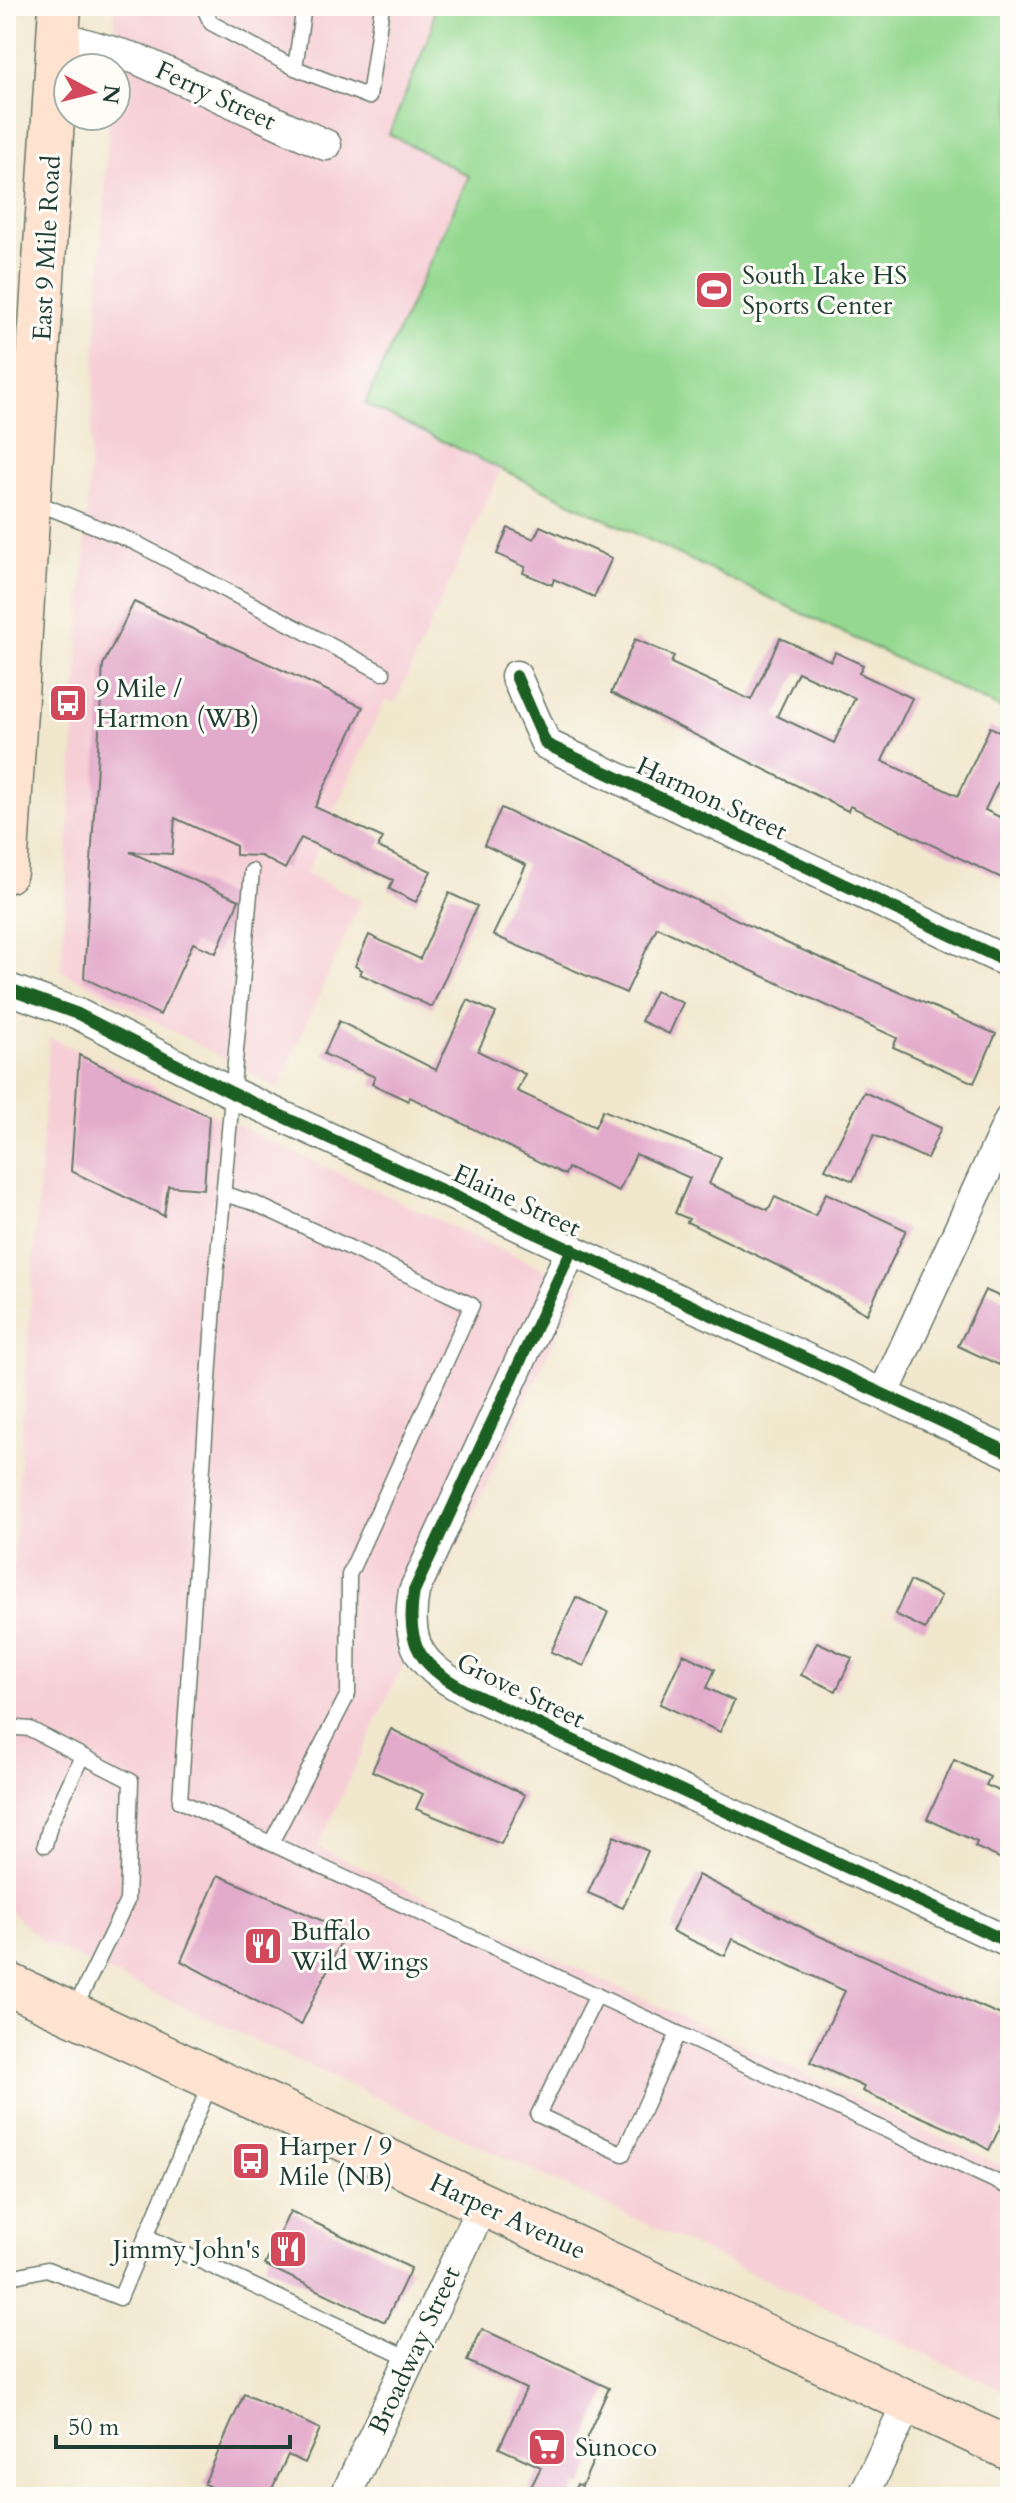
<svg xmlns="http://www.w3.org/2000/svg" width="1016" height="2503" viewBox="0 0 1016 2503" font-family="Cardo,serif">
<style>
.built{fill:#f6cfd6}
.green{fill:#95d991;stroke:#5a8b62;stroke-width:2}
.building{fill:#e3abcb;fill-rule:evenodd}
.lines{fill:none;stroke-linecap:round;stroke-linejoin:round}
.service-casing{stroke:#68786a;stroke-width:17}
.minor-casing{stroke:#68786a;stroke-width:33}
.secondary-casing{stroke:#68786a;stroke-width:45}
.service{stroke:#fff;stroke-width:14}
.minor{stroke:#fff;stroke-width:30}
.secondary{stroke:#fee3d1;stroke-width:42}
.cycleway-casing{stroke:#fdfcf7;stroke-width:17}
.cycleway{stroke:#1b5e20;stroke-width:12}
.labels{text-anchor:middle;stroke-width:6;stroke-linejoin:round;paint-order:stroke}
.street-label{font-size:26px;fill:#1f3d34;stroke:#fdfcf7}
.poi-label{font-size:26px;fill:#1f3d34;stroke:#fdfcf7;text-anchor:start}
</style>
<rect width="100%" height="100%" fill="#fdfcf7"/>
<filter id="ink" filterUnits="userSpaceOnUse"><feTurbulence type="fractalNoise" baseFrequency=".0125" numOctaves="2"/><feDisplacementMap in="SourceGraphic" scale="16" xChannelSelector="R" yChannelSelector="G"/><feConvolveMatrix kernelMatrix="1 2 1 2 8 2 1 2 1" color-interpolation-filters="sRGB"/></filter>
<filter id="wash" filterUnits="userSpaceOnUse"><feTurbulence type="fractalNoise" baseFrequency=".006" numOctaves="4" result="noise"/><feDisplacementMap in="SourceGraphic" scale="32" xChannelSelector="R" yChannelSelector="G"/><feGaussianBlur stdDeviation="1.8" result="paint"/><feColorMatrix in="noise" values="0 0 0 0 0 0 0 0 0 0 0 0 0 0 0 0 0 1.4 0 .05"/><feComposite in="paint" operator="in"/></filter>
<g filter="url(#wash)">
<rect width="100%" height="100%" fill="#f1e7cd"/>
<!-- built -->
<path class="built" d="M115,6H434L432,29L389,134L469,176L365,404L501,469L395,703L385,700L306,874L361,900L278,1088L61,970L109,116H116V68H112Z
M49,1037L579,1286L318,1847L1010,2170V2394L42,1941L6,1907V1666Z"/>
<!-- green -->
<path class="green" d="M434,6H1010V713L365,404L469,176L389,134L432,29Z"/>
<g id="blocks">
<!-- building -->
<path class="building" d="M540,526L612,558L594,597L554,579L552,585L523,573L525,567L497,554L508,528L534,539Z
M134,602L363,707L315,807L383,838L378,847L431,871L416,902L389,889L393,880L301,838L285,869L261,856L236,855V846L175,818L172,854L130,852L239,900L216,953L193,943L160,1015L84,978L103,665Z
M780,638L831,661L835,652L863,665L859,673L912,698L882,761L958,796L990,727L1010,736V756L985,810L1010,822V882L850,806L848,811L611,693L635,639L674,656L671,663L751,700ZM798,672L855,698L834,743L777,716Z
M501,808L793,946L996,1034L974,1083L893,1047L897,1038L657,927L626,993L493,935L526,865L484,845Z
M449,893L477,906L432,1007L360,974L362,970L355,966L369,935L420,959Z
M655,991L683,1003L669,1034L641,1021Z
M468,1000L496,1013L478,1051L525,1074L517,1091L595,1127L603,1110L721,1157L709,1184L768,1210L775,1197L815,1216L826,1193L906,1230L867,1314L789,1271L687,1222L689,1219L675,1213L690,1178L636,1154L619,1191L568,1168L565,1175L410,1097L408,1101L372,1084L375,1077L324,1054L339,1021L436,1070Z
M79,1055L209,1116L204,1189L168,1186L164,1216L71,1171Z
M864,1092L941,1128L927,1159L874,1135L853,1181L825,1169Z
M985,1290L1010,1301V1342L999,1365L958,1346Z
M910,1581L941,1596L925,1629L895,1614Z
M576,1597L608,1612L584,1666L551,1652Z
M817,1642L852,1658L836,1691L801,1675Z
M683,1654L715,1669L707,1688L734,1701L720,1732L660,1704Z
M391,1729L525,1795L501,1844L416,1809L423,1794L372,1771Z
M954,1760L990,1777L986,1785L1010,1796V1863L975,1847L977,1842L927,1819Z
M614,1836L648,1851L623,1908L588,1893Z
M218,1875L346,1931L301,2025L181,1961Z
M698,1875L817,1935L1010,2019V2107L989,2150L965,2136L862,2091L864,2087L810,2062L845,1991L733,1939L725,1956L672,1931Z
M290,2211L411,2268L385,2322L265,2265Z
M482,2329L609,2388L585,2441L599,2448L582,2486L577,2484L571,2497H526L541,2467L499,2448L526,2389L467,2361Z
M244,2394L320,2429L305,2463L288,2455L268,2497H232L204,2484Z"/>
</g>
</g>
<g filter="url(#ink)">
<use href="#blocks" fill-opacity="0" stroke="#68786a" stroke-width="2"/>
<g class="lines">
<!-- service casing -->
<g class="service-casing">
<path id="service" d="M203,6L211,23L295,68L369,97L382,6
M295,68L304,6
M35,502L134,542L383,673
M252,871L216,1277L180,1801L1010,2188
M224,1194L254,1203L472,1305L349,1575L348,1694L271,1843
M6,1727L30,1729L131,1781L127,1901L74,2010
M45,1845L50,1825L82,1756
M597,1995L538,2115L623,2154L678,2033
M146,2236L409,2358
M6,2278L47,2269L120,2298L211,2082"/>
</g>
<!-- minor casing -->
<g class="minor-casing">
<path id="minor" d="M58,36L137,59L326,145
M516,676L546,744L1010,963
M6,988L78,1014L232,1093L1010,1453
M572,1249L414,1591C404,1647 422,1668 471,1693L1010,1943
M884,1393L1010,1119
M345,2497L483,2204
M863,2497L908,2402"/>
</g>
<!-- secondary casing -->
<g class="secondary-casing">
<path id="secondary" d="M6,872L60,6
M6,1983L1010,2449"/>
</g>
<!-- service -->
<use href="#service" class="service"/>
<!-- minor -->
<use href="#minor" class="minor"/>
<!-- secondary -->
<use href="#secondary" class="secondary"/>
<!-- cycleway casing -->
<g class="cycleway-casing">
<path id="cycleway" d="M516,676L546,744L1010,963
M6,988L78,1014L232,1093L1010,1453
M572,1249L414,1591C404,1647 422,1668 471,1693L1010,1943"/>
</g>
<!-- cycleway -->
<use href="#cycleway" class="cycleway"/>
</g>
</g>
<!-- icons -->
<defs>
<g id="stadium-square" transform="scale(2)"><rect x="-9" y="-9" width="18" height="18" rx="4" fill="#d1495b" stroke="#fdfcf7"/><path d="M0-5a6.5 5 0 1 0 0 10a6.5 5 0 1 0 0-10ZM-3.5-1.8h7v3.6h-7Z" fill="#fff"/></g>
<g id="bus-square" transform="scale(2)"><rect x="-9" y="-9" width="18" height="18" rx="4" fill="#d1495b" stroke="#fdfcf7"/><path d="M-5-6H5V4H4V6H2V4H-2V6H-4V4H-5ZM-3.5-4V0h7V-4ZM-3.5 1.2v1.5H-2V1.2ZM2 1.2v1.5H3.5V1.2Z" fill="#fff"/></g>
<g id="restaurant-square" transform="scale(2)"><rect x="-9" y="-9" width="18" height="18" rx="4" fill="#d1495b" stroke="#fdfcf7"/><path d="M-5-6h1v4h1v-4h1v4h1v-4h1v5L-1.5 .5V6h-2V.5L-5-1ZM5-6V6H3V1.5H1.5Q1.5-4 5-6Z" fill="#fff"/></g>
<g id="supermarket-square" transform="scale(2)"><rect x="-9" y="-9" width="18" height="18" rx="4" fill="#d1495b" stroke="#fdfcf7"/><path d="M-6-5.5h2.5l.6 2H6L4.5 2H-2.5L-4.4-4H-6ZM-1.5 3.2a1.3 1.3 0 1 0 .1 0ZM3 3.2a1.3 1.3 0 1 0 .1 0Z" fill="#fff"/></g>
</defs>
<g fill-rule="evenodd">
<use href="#stadium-square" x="714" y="290"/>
<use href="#bus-square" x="68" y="703"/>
<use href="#restaurant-square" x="263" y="1946"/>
<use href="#bus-square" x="251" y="2161"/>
<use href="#restaurant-square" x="288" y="2249"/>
<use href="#supermarket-square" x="547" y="2447"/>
</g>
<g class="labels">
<!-- street labels -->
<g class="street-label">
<text transform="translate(216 95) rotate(25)" y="9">Ferry Street</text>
<text transform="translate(46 248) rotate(-87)" y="9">East 9 Mile Road</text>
<text transform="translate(712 798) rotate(25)" y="9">Harmon Street</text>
<text transform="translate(517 1200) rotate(25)" y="9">Elaine Street</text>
<text transform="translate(521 1690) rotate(26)" y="9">Grove Street</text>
<text transform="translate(508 2216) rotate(25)" y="9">Harper Avenue</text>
<text transform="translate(414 2350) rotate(-65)" y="9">Broadway Street</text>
</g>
<!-- poi labels -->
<g class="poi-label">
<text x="742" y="284">South Lake HS<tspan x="742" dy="30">Sports Center</tspan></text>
<text x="96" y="697">9 Mile /<tspan x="96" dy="30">Harmon (WB)</tspan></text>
<text x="291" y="1940">Buffalo<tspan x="291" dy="30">Wild Wings</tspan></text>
<text x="279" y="2155">Harper / 9<tspan x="279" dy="30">Mile (NB)</tspan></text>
<text x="260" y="2258" text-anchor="end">Jimmy John's</text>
<text x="575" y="2456">Sunoco</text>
</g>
</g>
<!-- margin -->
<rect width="1016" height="2503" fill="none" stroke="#fdfcf7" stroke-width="32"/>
<!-- north arrow -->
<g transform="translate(92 92) rotate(97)"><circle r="38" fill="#fdfcf7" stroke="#a4b0a9" stroke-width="2"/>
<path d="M0-6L14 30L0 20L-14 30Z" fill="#d1495b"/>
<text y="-12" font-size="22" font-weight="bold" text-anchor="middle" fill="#1f3d34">N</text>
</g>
<!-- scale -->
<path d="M56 2435v12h234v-12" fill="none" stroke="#1f3d34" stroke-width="4"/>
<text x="68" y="2435" font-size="24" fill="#1f3d34" stroke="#fdfcf7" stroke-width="6" paint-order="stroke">50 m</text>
</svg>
